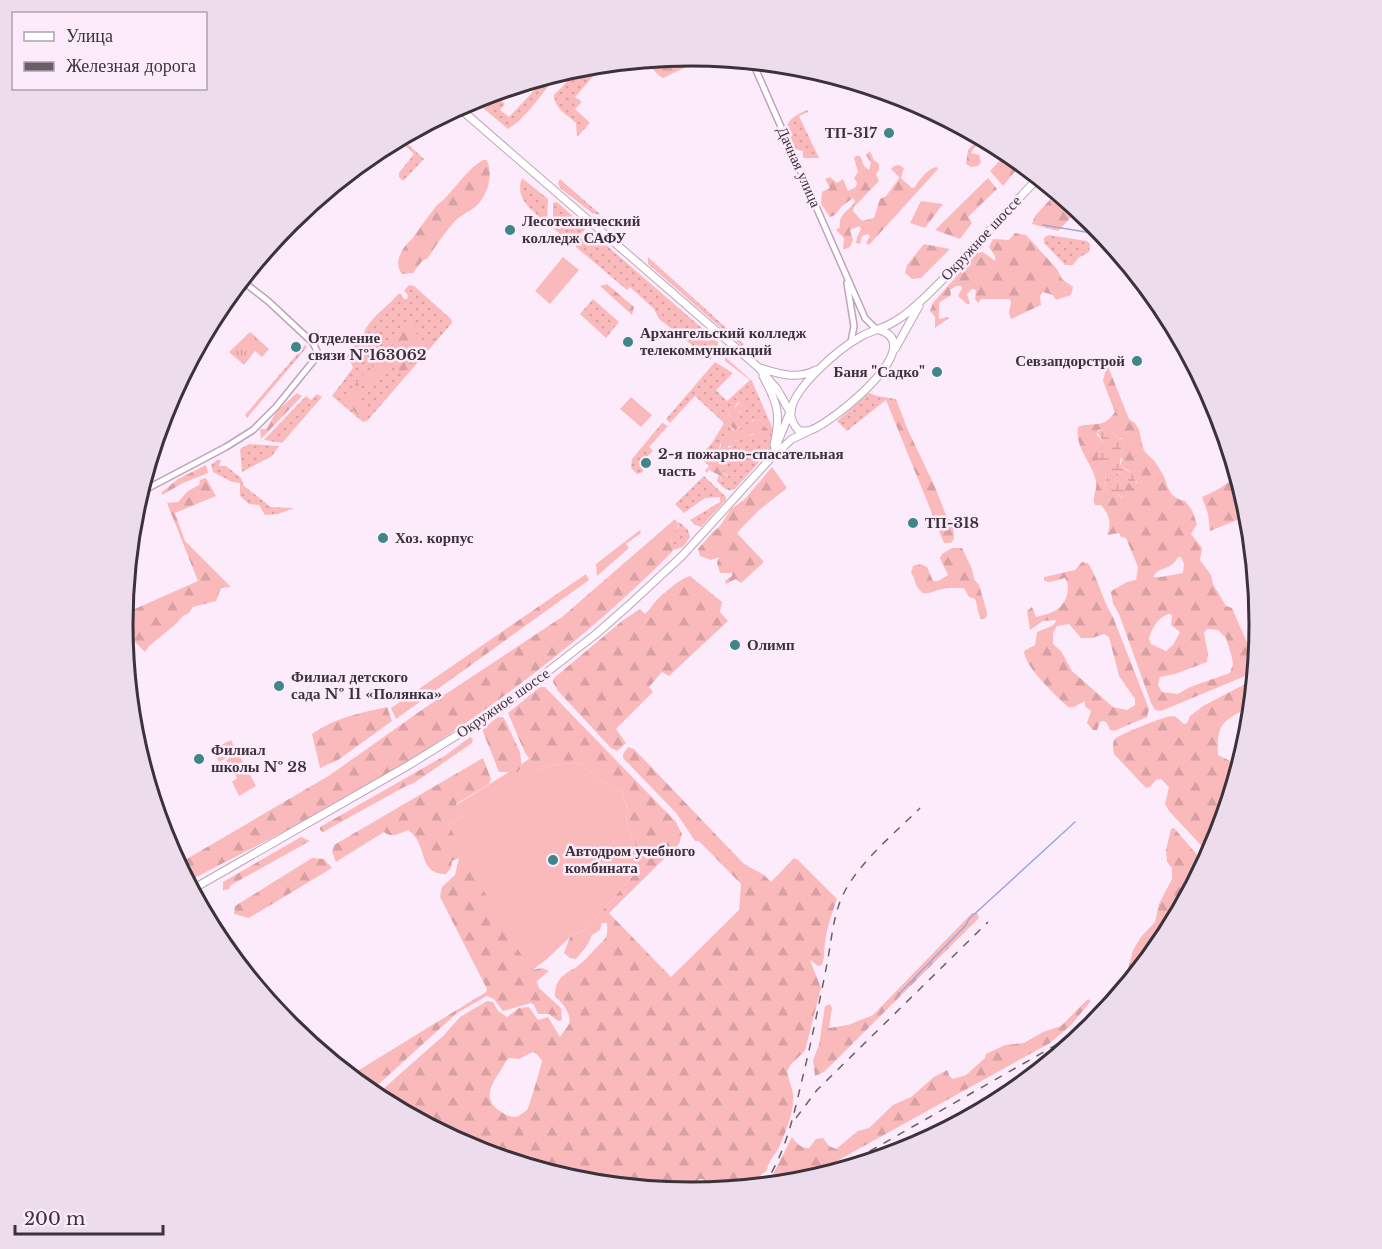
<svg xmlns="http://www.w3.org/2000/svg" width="1382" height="1249" viewBox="0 0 1382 1249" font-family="'Libre Baskerville',serif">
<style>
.grass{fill:url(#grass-dots);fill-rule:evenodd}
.forest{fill:url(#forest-firs);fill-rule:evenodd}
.wetland{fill:url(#wetland-marsh)}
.park{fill:url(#park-tufts)}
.pitch{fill:#fababb}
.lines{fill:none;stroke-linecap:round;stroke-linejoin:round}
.stream{stroke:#9ca6db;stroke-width:1.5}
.minor-casing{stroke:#bda4bc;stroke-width:8}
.major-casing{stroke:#bda4bc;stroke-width:9}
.minor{stroke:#fff;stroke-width:5}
.major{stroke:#fff;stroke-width:7}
.rail{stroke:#6a5e69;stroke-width:1.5;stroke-dasharray:8 8;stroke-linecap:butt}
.poi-dot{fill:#3d8689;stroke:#fcecfb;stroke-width:2}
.labels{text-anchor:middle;stroke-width:5;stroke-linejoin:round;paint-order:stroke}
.poi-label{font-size:15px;font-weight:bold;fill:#3c323b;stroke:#fcecfb;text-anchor:start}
.street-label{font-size:15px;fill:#3c323b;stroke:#fcecfb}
.rim{fill:none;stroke:#3c323b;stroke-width:3}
</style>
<defs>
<pattern id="grass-dots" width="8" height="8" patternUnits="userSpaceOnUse" patternTransform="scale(1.5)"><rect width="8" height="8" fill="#fababb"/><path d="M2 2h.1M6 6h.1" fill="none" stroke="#d7a0a2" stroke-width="1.8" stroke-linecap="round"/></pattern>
<pattern id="forest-firs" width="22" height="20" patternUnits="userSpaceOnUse" patternTransform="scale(1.5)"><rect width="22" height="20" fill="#fababb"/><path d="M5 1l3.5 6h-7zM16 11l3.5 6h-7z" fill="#d7a0a2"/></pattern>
<pattern id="wetland-marsh" width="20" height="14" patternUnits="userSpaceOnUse" patternTransform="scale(1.5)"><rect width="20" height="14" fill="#fababb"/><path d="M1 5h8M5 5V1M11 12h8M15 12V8" fill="none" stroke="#d7a0a2"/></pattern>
<pattern id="park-tufts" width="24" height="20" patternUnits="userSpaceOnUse" patternTransform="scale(1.5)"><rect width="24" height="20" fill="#fababb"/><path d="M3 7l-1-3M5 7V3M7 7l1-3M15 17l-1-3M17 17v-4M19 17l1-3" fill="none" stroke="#d7a0a2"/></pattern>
</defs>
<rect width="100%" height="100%" fill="#fcecfb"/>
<!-- grass -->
<path class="grass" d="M582,66H589L596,73L575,97L582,102L575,109L590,123L577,137L576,123C567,115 554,108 554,95Z
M559,73C543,91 528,117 508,129L483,108L495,95L505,104L500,110L509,117L542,82L539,79Z
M807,110L808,112L799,116L819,158H803V151L795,149C782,127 784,120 807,110Z
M401,138L424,159L403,181L399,177V173L414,154L398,139Z
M522,178L548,199L547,224C533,210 514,200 522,178Z
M560,179L601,215L592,213L560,188L558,183Z
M557,202L584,226L585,230L573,241H568L553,228V203Z
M590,231L718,342L715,354L710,360H705L698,355L692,345L659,319L654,309L630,287L627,290L576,247V242Z
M1048,235L1087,241L1090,244L1089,252L1078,258L1073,265H1065L1044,243V238Z
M648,257L744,344L742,346L648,264Z
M409,285L414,286L451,319L452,323L367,421L363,422L332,396L353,368L351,362L346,359L356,342L371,338L373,339L372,336H364C363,323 390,305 398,294H401L404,299H407L408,295L404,291Z
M593,299L619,322L606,338L580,314Z
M305,345L307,347L247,418L245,415Z
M725,357L752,381L778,441L735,489C727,493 723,487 717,481L719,475L722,481L728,476L723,472L728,455L727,448L733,446L736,441L746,436L765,433L769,430L765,426H761L758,420L753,419L752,424C742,432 732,430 722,437L718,453L707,473L705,471L709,466L699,457L712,443L724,423L695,396L670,423L666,419L715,362L733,373L716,390L727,401L750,380L725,361ZM741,401L747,407L739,413L740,428L733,430L728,423V414L733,412L736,404Z
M869,393L877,396L896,399L888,405L886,400L847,431L837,421Z
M317,394L322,397L282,443L264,440L306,396L311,400Z
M662,423L668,426L649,447L653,451L643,461V472L637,474L631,468L632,459Z
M249,444L279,446L272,456L242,472L240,449Z
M217,460H221L219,466H226L241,478L244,486L271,507L294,508L278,514L265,515L259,505L249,504L240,496V483L232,482L213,472L211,465Z
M704,476L726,497V500L701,527L695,525L690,520L720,502V497L705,498L684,513L675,504Z
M678,521L688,530L690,537L683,547L673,550L676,544H672L671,537L679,526Z"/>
<!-- forest -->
<path class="forest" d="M685,56H690V59L686,63V67L663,78C654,74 651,63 641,60L672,57L676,66L680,65Z
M978,136L987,141C981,142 973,147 971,153L979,155L981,162L978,166L971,167L966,164L968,150L976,141Z
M870,151L874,160L879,164V170L876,174L879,181L854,207L853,211L862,221L874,218L880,199L886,196L898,180L899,177L891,169L894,166L899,165L904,168L901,178L912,188L915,187C919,180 929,167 937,167L938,169L869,245L866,243L870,236L868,234L862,236L860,244L856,243L857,237L861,229L859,226L850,230L853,240L850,247L845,249H843L844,238L836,230L840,227C838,213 850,211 855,201L853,198L842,206L835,215L830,217L821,204L822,192L830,188L825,179L830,177L837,183L843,179L848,191L856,187L857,183L854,178L858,172L854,158L856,156H860L864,166L869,170L871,163L866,155Z
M1008,152L1022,163L1003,186L990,171Z
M483,160H487C494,177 487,200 471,210C466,213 460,216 456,220C446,231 436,245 428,258L422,261L413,273L402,274C397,268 397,260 401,253C404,245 411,241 415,235C422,225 429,215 437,205C440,202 444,200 447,196C459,183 468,169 483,160Z
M988,178L997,189L968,217L972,223L960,239L935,230Z
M1057,192L1078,210L1076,212L1058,231L1032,224L1035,216Z
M921,201L943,204L925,228L910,223Z
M1015,233L1026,235L1057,269L1062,279L1073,287L1071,295L1056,300L1053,295L1043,292L1040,296L1041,305L1011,319L1009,313L1011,301L1009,299H981L978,303L975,299L976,290L972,289L967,294L970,304H967L958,296L962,288L961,286H956L950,290L951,295L939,303V319L947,317L949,318L935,328V317L930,311L933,303L977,253L983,252L995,261V256L989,247L993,239L1009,240Z
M924,244L950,249L921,278L912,279L905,273L907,265Z
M607,284L634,307L632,315L600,286Z
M408,319L416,325V330L421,334L411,332L413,339L420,342L427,337L435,340L416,361L415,353L395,339L399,329Z
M393,342L400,346L398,351L400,356H404L403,350H406C411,359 410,360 408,369L402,371L395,369L394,366L390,367V370H383L379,375V383L370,382L365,387L362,385V382L360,383L357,389L361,393L357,395V399L369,410L367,417L363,419L348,406L343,405L342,401L365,372L369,374L374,372L376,369L371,366L385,351L391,354Z
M1107,364L1129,419C1143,426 1139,440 1145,452C1148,456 1152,457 1155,462C1158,466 1163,474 1165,479C1168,490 1172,499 1185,501L1192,510L1197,524L1191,534L1202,548L1200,560L1211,575L1213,584L1226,606L1232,608L1256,663L1255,672L1161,711L1155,710L1151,703L1119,614L1113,604L1111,592L1113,590L1127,582L1136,580L1138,567L1126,538L1121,537L1119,533L1107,535C1112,524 1109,513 1101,505H1095C1091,497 1098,490 1096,481C1092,462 1075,449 1078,427C1094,421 1103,430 1115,412L1103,381ZM1111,428L1117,438H1122L1124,445L1120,450L1122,460L1120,466L1128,470L1137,482L1133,488C1128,482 1127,475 1119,472L1116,474C1115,483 1124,488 1126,496L1122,498L1115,492H1109L1105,488L1106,470L1104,467L1102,469L1103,442L1097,435L1098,430ZM1178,557H1181L1184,564L1183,573C1175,574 1160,578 1153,577C1160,565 1170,572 1178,557ZM1170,614L1172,616L1171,625L1180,632L1173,645L1166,651L1151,644L1149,639C1151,630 1159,615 1170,614ZM1207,629L1218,630L1226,638L1232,658L1233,664L1230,673L1190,687L1178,694L1162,692L1158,685L1160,677L1175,674L1207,662L1208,654L1204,633Z
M297,393L302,396L261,439L260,429H266L277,411Z
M896,399L907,428L935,487L946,515L953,523L954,539L951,543H944L888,405Z
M741,401H744L748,405L744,410L739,412L741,426L735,430L728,424L726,417Z
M755,418L769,430L761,438H757L753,434L736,441L734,446H728L727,466L723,472L729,478V482L724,483L719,475L709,470L721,446V443L718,441C729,427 747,435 755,418Z
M206,465L208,473L183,483L162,495V492L178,479Z
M772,467L787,488L758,511L737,533L764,562L741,583L736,579L726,584L725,581L732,576V573H720L717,563L719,557L711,560L700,556L698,549L712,533L720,526L731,509L744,500Z
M1237,474L1249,515L1210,531L1208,514L1202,497C1213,492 1230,484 1237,474Z
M206,478L216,496L175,513L185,541L231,587L221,588L216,601L193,607L189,613L183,616L176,624L149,646L145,652L123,630L124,604L128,612L198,581L167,503L178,502L188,491L199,485L200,480Z
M675,519L679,525L671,538L672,544H676L672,552C595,630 507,698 415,757C342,804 263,842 187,882L184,877L185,860L330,775L426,707L562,617Z
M640,530L641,533L626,544L629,548L597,576L596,564Z
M952,548H962L972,569L974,579L979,585L987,612V616L984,619H981C977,612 978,606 975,599L969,597L964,588C958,589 949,587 943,589C934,590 933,594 922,593L916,585L914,578L911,573L913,566L921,564L927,567L933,581H938L948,575L940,558L942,554Z
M1082,562L1088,563C1099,580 1102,600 1113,617L1149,709L1147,717L1114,731L1110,730L1107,723L1104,721L1100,722L1097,730H1093L1087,723L1091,711L1085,706V701L1074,707H1068C1056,696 1024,666 1024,651L1035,645L1037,632L1052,626L1056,622L1055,620L1043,621L1030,630L1027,611L1032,607L1036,617C1043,615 1054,613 1059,608C1067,601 1071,587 1065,578L1050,582L1044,581V577L1075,570ZM1069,624L1081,638H1092L1104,634L1109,637L1119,676L1135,699V705L1127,710L1113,707L1072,671L1061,651L1053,644V633L1057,626Z
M586,574L589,580L396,719L391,708Z
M690,576L722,602L720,612L728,621L669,676L662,672L649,687L653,692L616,729L626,743L617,751L611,748L558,691L553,682L554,678L622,621L640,609L645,614C649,611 651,607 655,602C660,596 682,577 690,576Z
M1249,682H1254L1252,706C1225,720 1216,721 1218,755L1232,762L1238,773L1217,843L1210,855L1169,811L1165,804L1169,787L1161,779L1156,780L1150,787L1146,788L1114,754C1113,749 1112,743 1115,739C1118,735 1165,716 1172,716C1177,716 1180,721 1184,724L1187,723L1190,716L1203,706Z
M540,687H545L676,822L682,834L679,844L609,913L671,977L739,910L741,884L699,841H695L677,814L623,758V754L628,747L634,749L744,864L764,875L771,882L794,858L798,860L837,899C832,913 827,927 825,942C824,950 825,957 822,965L818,966L810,960L821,988L805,1051L791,1064L787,1071C788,1079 792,1086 793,1094C795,1110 786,1131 780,1145C776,1154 768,1161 767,1170L747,1187L723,1190L719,1186L712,1190L709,1189L703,1179H699L688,1193L580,1182L473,1150L374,1097L443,1036L460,1017L487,1001L493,1002L498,1011L507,1017L519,1008L529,1007L538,1020L548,1017L560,1037C562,1033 567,1028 569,1024C572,1014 562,1002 555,997C555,980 562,975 575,968C583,963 590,954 596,948C606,938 608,939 607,923H602L600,930L592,935L588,944L576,959L570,958L564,953L570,937L586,929L637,871V850L626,820L628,809L622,793L600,780L581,764L565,763L545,767L539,771L525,753L508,713ZM533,1052L537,1054L542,1061C541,1066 529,1108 527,1110C517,1118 513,1119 503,1113C484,1102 488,1089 499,1073C503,1068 504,1062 509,1058L519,1059Z
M387,707L392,721L338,760L320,768L312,734C334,718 360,713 387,707Z
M498,717H503L505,720L520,752L522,768L518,772H499L482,729Z
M470,737L473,739L472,743L414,783L404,787L323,832L320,830V827L446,755Z
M483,758L491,779L489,784L456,804L463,816L449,825L531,970L542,968L549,971L537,981L539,988L561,1008L562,1020L558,1021L549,1014H538L534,1005L531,1003L503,1011L494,999L487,996L457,1013L369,1093L362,1087L370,1080L363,1076L354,1081L347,1075L359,1070L486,992L487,989L440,897L442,887L455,875L459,858L452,861L451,868L446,874C417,875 428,842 408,830C400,833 392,839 384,832L336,862L332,852L334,845Z
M1174,828L1205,864L1164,941L1151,957L1142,963L1133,977L1130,976L1128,969L1133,950L1141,937L1155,922L1159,904L1172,879V868L1167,862L1166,850L1171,829Z
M301,837L310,841L231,885L229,889L223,890V882Z
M312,858L324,859L332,868L249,918L234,914L235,906Z
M972,913H977L979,917L977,920L824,1072L815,1076L813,1060L819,1045L825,1006L830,1004L832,1008L829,1028L848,1025L873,1015Z
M1088,999L1091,1001L1071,1025L1050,1043L797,1183L767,1186L792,1137C796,1143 802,1149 809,1148L816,1139L823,1138L829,1146L836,1149L858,1131L869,1128L893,1105L911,1097L934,1077L947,1070L950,1077L953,1079L966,1075L985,1058L986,1054L1005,1045L1024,1043L1043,1032L1061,1026Z"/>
<!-- wetland -->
<path class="wetland" d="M1105,428H1111L1117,438L1130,441V444L1124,445L1120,450C1123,458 1119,460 1120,464C1121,471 1138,470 1136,488H1133C1128,482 1127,475 1119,472L1116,474L1117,480L1126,494L1124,499L1115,492H1109L1105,488L1106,475L1104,468L1097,472L1098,450L1103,442L1097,432Z"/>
<!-- park -->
<path class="park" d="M250,332L269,349L262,357L255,351L244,365L229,352Z"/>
<!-- pitch -->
<path class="pitch" d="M563,257L579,270L550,304L535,291Z
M631,397L652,415L641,427L620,409Z
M231,740L237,752L219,762L213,749Z
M238,753L256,786L239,796L232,782L237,778L226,760Z
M530,758L539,771L545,767L565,763L581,764L600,780L622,793L628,810L626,820L637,850V871L586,929L570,937L547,959L531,971L493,908L449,825L463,816L456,805L509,772H518L522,768V764Z"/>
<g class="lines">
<!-- stream -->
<path class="stream" d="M1043,225L1104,235
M899,994L966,925L969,919L1075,822"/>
<!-- minor casing -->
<g class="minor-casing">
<path id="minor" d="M752,61L865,318L876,329
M847,283L854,326L851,342
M139,493L226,447L253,430L276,407L315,359L317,351L313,343L268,301L241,280"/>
</g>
<!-- major casing -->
<g class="major-casing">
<path id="major" d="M458,107L758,367L777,389L790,412L773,454
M876,329C934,342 833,422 811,430C806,432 803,431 798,430C794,425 790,419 791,413C791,389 840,348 860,337C872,330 886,328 897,320C906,315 914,307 922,300C963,261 1000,218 1039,177
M895,349L919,306
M760,368C779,374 797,380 816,370
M763,376C778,404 781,414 774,445
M191,890L409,765L501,708L596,634L629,605L682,556L770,459L792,439L809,431"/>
</g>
<!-- minor -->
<use href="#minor" class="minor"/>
<!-- major -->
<use href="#major" class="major"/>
<!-- rail -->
<path class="rail" d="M796,1118L817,1090L988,922
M828,1175L1098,1021
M806,1181L834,1165
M763,1186C784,1157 793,1119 801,1084C811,1044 819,1004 827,964C832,938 833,912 846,889C864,858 895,833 920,808"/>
</g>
<!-- markers -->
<g class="poi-dot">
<circle cx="889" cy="133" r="6"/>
<circle cx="510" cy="230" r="6"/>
<circle cx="628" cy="342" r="6"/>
<circle cx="296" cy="347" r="6"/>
<circle cx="1137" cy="361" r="6"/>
<circle cx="937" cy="372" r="6"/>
<circle cx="646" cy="463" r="6"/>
<circle cx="913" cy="523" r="6"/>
<circle cx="383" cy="538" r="6"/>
<circle cx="735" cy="645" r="6"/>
<circle cx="279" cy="686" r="6"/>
<circle cx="199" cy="759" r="6"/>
<circle cx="553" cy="860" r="6"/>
</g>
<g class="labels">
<!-- poi labels -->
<g class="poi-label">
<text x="877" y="138" text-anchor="end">ТП-317</text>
<text x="522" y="226">Лесотехнический<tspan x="522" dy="17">колледж САФУ</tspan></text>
<text x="640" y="338">Архангельский колледж<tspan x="640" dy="17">телекоммуникаций</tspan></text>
<text x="308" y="343">Отделение<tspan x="308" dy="17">связи №163062</tspan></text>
<text x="1125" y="366" text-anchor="end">Севзапдорстрой</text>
<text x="925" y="377" text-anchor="end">Баня "Садко"</text>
<text x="658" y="459">2-я пожарно-спасательная<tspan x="658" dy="17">часть</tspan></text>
<text x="925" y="528">ТП-318</text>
<text x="395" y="543">Хоз. корпус</text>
<text x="747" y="650">Олимп</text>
<text x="291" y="682">Филиал детского<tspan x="291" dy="17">сада № 11 «Полянка»</tspan></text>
<text x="211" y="755">Филиал<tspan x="211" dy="17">школы № 28</tspan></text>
<text x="565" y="856">Автодром учебного<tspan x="565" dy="17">комбината</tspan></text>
</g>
<!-- street labels -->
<g class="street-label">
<text transform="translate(799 167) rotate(66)" y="5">Дачная улица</text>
<text transform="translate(981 238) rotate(-47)" y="5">Окружное шоссе</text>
<text transform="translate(503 703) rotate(-35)" y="5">Окружное шоссе</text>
</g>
</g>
<!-- crop -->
<path d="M0 0H1382V1249H0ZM133 624a558 558 0 1 1 1116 0a558 558 0 1 1-1116 0Z" fill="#edddec" fill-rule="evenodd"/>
<path class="rim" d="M133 624a558 558 0 1 1 1116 0a558 558 0 1 1-1116 0Z"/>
<!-- legend -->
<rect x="12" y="12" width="195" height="78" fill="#fcecfb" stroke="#afa2ae" stroke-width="1.5"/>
<rect x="24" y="32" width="30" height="9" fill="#ffffff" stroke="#afa2ae" stroke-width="1.5"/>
<text x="66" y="42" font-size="18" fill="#3c323b">Улица</text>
<rect x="24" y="62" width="30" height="9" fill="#6a5e69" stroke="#afa2ae" stroke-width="1.5"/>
<text x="66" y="72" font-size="18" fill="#3c323b">Железная дорога</text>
<!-- scale -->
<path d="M15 1225v9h148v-9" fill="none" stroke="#3c323b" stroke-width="3"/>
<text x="24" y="1225" font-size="18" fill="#3c323b" stroke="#fcecfb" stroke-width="4.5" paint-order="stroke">200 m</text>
</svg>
